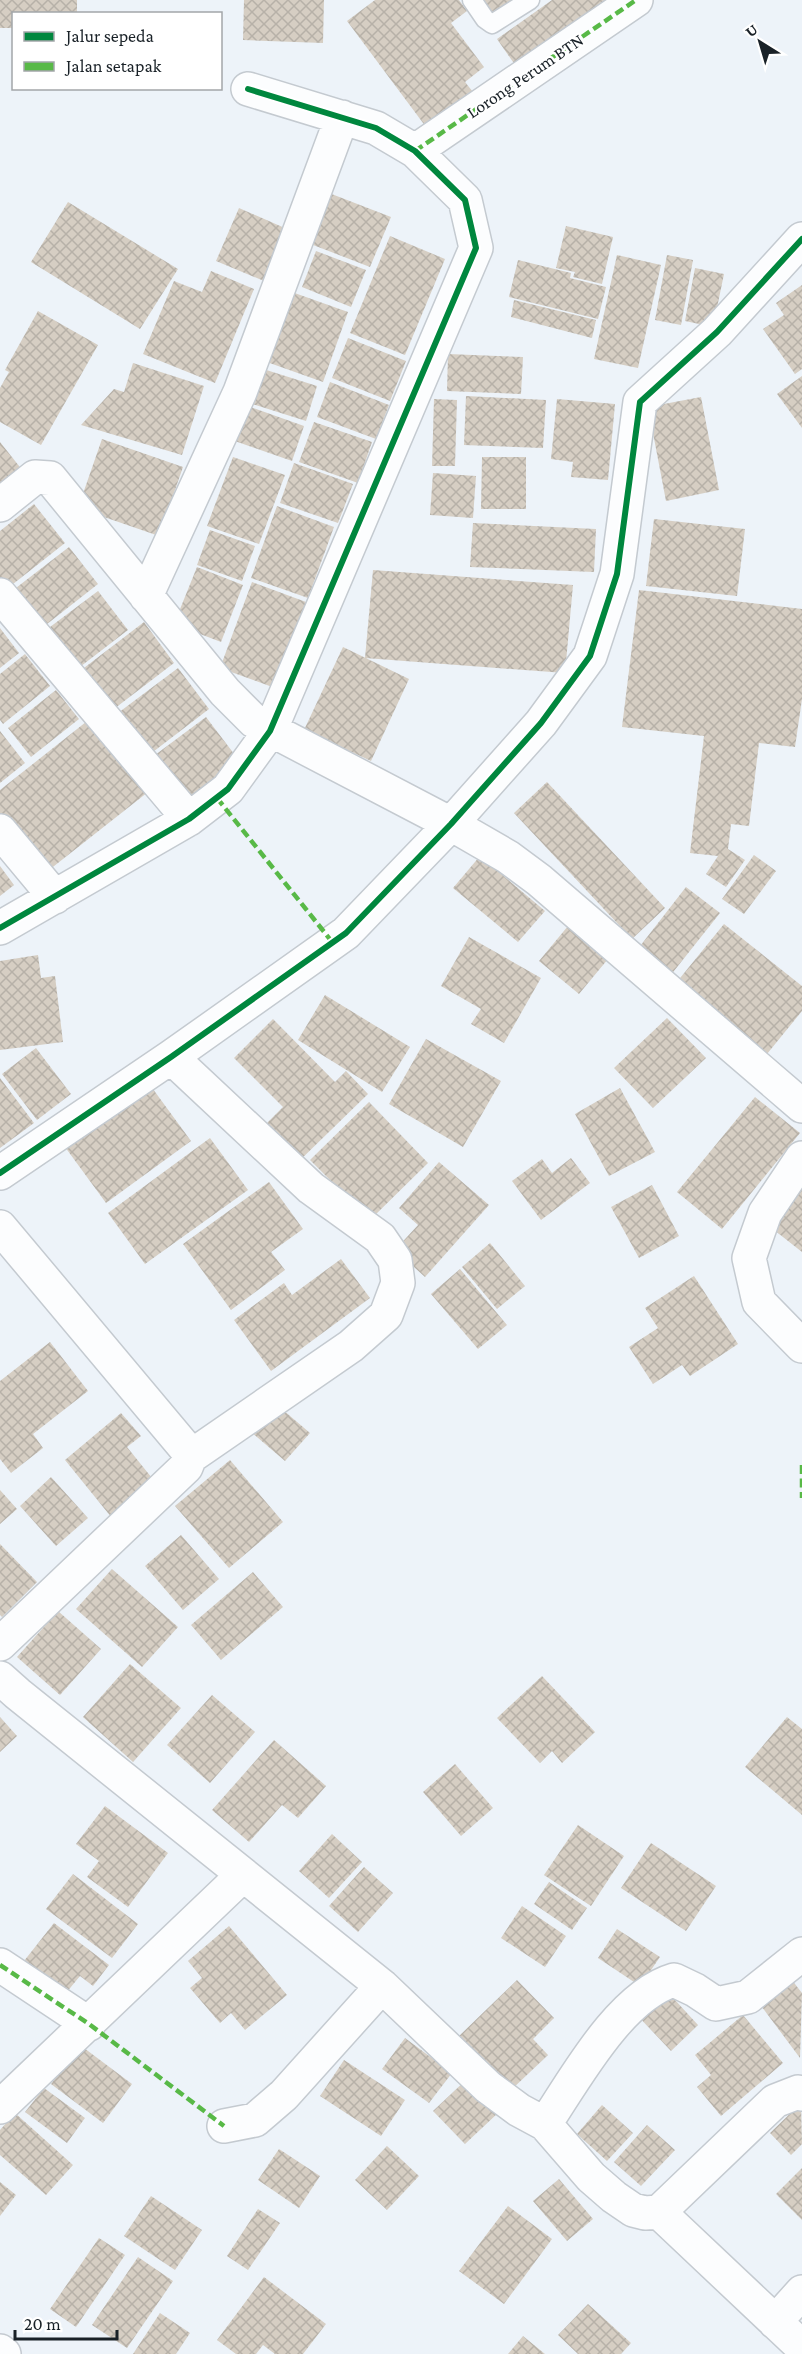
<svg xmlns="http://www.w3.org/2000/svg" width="802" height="2354" viewBox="0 0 802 2354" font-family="'Crimson Pro',serif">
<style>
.building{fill:url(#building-cross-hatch)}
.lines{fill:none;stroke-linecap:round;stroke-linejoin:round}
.service-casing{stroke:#c4cad0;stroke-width:21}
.minor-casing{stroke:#c4cad0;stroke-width:36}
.service{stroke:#fcfdfe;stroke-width:18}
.minor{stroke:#fcfdfe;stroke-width:33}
.quiet{stroke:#58b947;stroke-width:4.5;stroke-dasharray:9 4.5;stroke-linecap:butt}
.cycleway-casing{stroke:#fff;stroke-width:10}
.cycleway{stroke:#00873e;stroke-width:6}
.labels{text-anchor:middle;stroke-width:4.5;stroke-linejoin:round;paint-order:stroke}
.street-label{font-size:18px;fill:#192127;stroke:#fff}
</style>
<defs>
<pattern id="building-cross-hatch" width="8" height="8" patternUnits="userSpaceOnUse" patternTransform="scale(1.5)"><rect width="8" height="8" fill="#d6cec3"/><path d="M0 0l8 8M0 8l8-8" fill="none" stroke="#b7b1a8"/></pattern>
</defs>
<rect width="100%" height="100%" fill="#edf3f9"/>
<!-- building -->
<path class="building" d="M0,0H77V14H14V28H0Z
M244,0H324L323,43L243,40Z
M375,0H459L467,11L451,23L484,67L465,82L473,92L426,127L347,21Z
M483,0H520L496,18Z
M552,0H615L522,75L497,39Z
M329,193L391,217L370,267L308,243Z
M68,202L178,269L140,329L31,262Z
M239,208L287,229L264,281L216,261Z
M566,226L613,237L602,284L573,277L575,272L556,268Z
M390,236L445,259L405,355L350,333Z
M316,251L366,270L351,307L302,287Z
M617,255L661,265L638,368L594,359Z
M667,255L693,260L681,325L655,320Z
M518,260L571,273L570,278L606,287L598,319L509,297Z
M695,268L724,274L713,327L685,321Z
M211,271L254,289L215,383L143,354L174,281L202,292Z
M802,285V369L795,374L763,329L784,315L776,303Z
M289,291L348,312L323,382L264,361Z
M514,300L596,320L592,338L511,317Z
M38,311L98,345L41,445L0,422V388L9,372L5,370Z
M348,338L406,361L390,401L332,378Z
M448,354L523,357L521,394L447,391Z
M133,363L204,386L182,455L81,425L114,389L124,392Z
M260,368L317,386L306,421L249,403Z
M802,376V428L777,394Z
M330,382L389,405L376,439L317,417Z
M466,396L546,400L543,448L464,445Z
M701,397L719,490L666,501L648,407Z
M434,399L457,400L455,466H432Z
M557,399L615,404L608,480L571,477L573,462L551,459Z
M245,405L304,426L292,461L232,440Z
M314,422L372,442L358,483L299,462Z
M102,439L183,467L159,536L78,508Z
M0,442L23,471L0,488Z
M233,457L285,475L259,544L207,526Z
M482,457H526V509H481Z
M294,463L353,484L338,523L280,503Z
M433,473L476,476L473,518L430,515Z
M34,504L65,543L8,588L0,578V531Z
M277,506L334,527L308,598L251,578Z
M654,519L745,529L737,596L646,586Z
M473,523L596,529L594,572L470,567Z
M210,530L255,546L242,581L197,565Z
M69,547L98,584L42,628L12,591Z
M197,567L243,585L221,642L174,624Z
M373,570L573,585L565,673L365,658Z
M252,582L306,602L275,688L220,668Z
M639,590L802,609V699L795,747L759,743L749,826L731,824L728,849L745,860L726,887L706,874L718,856L690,853L704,736L622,727Z
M98,591L128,630L76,670L46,630Z
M144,622L174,663L110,712L80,671Z
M0,628L19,653L0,668Z
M343,647L409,679L371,761L304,730Z
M25,654L50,686L3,724L0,720V674Z
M178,668L209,709L149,755L118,713Z
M56,690L79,719L31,757L8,728Z
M206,717L241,763L190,802L155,755Z
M91,718L148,792L44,874L0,817V790Z
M0,731L25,763L0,783Z
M547,782L665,908L632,939L514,813Z
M754,855L776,871L744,914L722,899Z
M480,856L545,911L518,942L453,888Z
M0,866L14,885L0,896Z
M686,887L720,913L670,976L637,950Z
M573,920L613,953L579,994L539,961Z
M724,924L802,986V1011L767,1054L676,983Z
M469,937L541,978L504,1043L471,1024L481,1009L441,986Z
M38,955L41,978L55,976L63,1042L0,1050V961Z
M325,995L410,1047L382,1092L298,1040Z
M667,1018L706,1058L653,1108L614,1068Z
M273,1019L335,1082L346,1071L368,1094L293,1167L258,1132L283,1107L234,1058Z
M426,1039L501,1081L463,1147L389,1104Z
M36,1048L71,1094L37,1120L2,1074Z
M0,1078L34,1123L0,1148Z
M150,1085L191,1141L106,1203L65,1147Z
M620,1088L655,1152L609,1176L575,1114Z
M755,1097L800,1133L722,1229L677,1192Z
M369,1102L428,1163L370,1220L310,1160Z
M210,1138L248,1190L145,1264L108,1213Z
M571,1158L590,1183L541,1220L512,1181L542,1159L552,1173Z
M439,1162L489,1205L425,1277L395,1250L418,1225L399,1208Z
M269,1182L303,1229L271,1252L285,1270L231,1310L183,1244Z
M802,1183V1252L769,1226Z
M652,1185L679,1236L639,1258L611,1207Z
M490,1243L525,1286L497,1309L462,1267Z
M341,1259L370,1298L271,1371L234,1320L284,1283L292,1295Z
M460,1269L507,1325L478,1349L431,1294Z
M694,1276L738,1344L690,1376L682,1365L653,1384L629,1347L658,1328L645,1308Z
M50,1342L88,1391L33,1434L43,1448L11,1473L0,1459V1381Z
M276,1404L310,1433L285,1461L251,1432Z
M121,1413L141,1436L127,1447L156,1483L112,1518L65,1460Z
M230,1460L283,1522L229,1568L175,1506Z
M51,1477L88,1518L56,1546L20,1506Z
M0,1490L17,1509L0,1524Z
M181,1535L219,1579L183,1610L145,1566Z
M0,1544L37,1582L2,1617L0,1615Z
M112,1569L178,1627L142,1667L76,1609Z
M253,1572L283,1607L221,1660L191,1625Z
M58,1611L101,1649L60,1695L17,1657Z
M130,1664L181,1708L133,1762L83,1717Z
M542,1676L595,1732L562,1763L552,1751L540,1763L497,1718Z
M212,1695L255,1732L210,1783L167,1745Z
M0,1717L17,1736L0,1752Z
M787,1717L802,1729V1815L745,1767Z
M274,1740L326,1786L298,1818L282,1805L249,1842L212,1810Z
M455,1764L493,1808L461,1836L423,1792Z
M105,1806L168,1853L128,1907L87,1877L99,1861L76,1844Z
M578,1825L624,1856L591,1906L544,1875Z
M332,1834L362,1862L329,1898L299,1871Z
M651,1843L716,1886L686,1931L621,1888Z
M364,1867L393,1893L358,1932L329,1906Z
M73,1874L138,1924L112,1958L46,1909Z
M549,1882L587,1908L572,1930L534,1904Z
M522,1906L566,1936L545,1967L501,1938Z
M54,1923L109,1965L93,1986L80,1976L66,1993L24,1961Z
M229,1926L287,1995L245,2030L231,2013L220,2023L190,1988L202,1978L188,1961Z
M617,1929L660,1957L640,1986L598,1958Z
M791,1979L802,1993L800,2058L759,2003Z
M517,1980L554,2018L533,2039L548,2055L510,2091L458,2037Z
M664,1988L698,2025L671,2051L636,2014Z
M743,2015L783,2063L721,2116L697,2087L711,2075L695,2055Z
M405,2038L452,2073L429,2103L382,2069Z
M80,2045L132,2084L103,2123L51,2084Z
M344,2060L405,2100L381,2136L320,2096Z
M467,2079L498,2113L465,2144L433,2111Z
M44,2088L85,2118L67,2143L25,2112Z
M801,2103L802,2144L791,2155L770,2133Z
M602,2105L633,2133L607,2161L577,2134Z
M15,2113L73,2165L46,2195L0,2155V2130Z
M647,2125L675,2150L641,2186L614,2162Z
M387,2146L419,2176L387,2210L355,2180Z
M279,2149L320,2176L299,2208L258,2180Z
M802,2168V2220L776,2194Z
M559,2179L593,2219L567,2241L533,2201Z
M0,2182L16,2195L0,2216Z
M151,2196L202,2230L175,2270L124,2236Z
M508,2206L552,2239L504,2304L459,2271Z
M258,2209L280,2223L248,2270L227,2256Z
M99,2238L125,2255L76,2327L50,2309Z
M138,2257L173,2281L127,2348L92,2325Z
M264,2277L326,2324L303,2354H275L263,2345L256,2354H236L217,2340Z
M588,2304L631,2343L621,2354H578L558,2335Z
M160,2313L190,2333L176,2354H133Z
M523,2336L545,2354H508Z"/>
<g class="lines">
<!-- service casing -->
<g class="service-casing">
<path id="service" d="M472,0L485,19L492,24L530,0"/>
</g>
<!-- minor casing -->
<g class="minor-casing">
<path id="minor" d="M415,151L636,0
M0,505L35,477L50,478L225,692L254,721L451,824L508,857L539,880L802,1106
M0,595L189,819
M146,596L240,392L342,117
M0,831L55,897
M0,928L189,819L228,789L270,731L476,248L465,200L415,151L376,128L248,89
M171,1057L311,1188L380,1238L395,1260L398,1283L386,1315L351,1346L190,1457
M802,1158L765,1213L749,1258L759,1302L802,1346
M0,1173L171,1057L346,933L451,824L541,723L590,656L617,574L640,402L717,332L802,239
M0,1227L187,1450L190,1457L186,1467L0,1644
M0,1678L18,1694L382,1986L488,2087L519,2110L545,2124L591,2177L614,2197L633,2210L645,2213L659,2212L775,2101L798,2092L802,2094
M0,1965L89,2024
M0,2107L243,1875
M545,2124C575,2079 620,1996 674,1980L695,1990L716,2004L748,1997L802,1954
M224,2126L255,2120L284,2095L382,1986
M659,2212L802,2347
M775,2322L802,2292
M0,2351L4,2354"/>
</g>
<!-- service -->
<use href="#service" class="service"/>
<!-- minor -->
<use href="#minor" class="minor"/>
<!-- quiet -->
<path class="quiet" d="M415,151L636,0
M217,798L333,943
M802,1465V1498
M0,1965L89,2024L224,2126"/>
<!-- cycleway casing -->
<g class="cycleway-casing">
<path id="cycleway" d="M0,928L189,819L228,789L270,731L476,248L465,200L415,151L376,128L248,89
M0,1173L171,1057L346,933L451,824L541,723L590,656L617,574L640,402L717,332L802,239"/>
</g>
<!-- cycleway -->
<use href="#cycleway" class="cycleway"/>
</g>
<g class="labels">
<!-- street labels -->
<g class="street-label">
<text transform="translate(525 76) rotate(-34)" y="6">Lorong Perum BTN</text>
</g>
</g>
<!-- legend -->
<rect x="12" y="12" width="210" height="78" fill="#ffffff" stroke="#a3a6a9" stroke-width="1.5"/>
<rect x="24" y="32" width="30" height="9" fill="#00873e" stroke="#a3a6a9" stroke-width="1.5"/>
<text x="66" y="42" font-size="18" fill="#192127">Jalur sepeda</text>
<rect x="24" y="62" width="30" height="9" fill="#58b947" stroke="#a3a6a9" stroke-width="1.5"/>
<text x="66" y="72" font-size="18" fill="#192127">Jalan setapak</text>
<!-- north arrow -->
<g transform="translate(760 42) rotate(323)" stroke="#ffffff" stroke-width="4.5" paint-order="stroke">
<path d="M0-4.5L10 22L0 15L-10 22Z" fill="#192127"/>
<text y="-9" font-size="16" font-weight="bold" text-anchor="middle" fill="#192127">U</text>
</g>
<!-- scale -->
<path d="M15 2330v9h102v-9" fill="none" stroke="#192127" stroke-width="3"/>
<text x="24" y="2330" font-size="18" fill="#192127" stroke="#ffffff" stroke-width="4.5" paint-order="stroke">20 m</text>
</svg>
